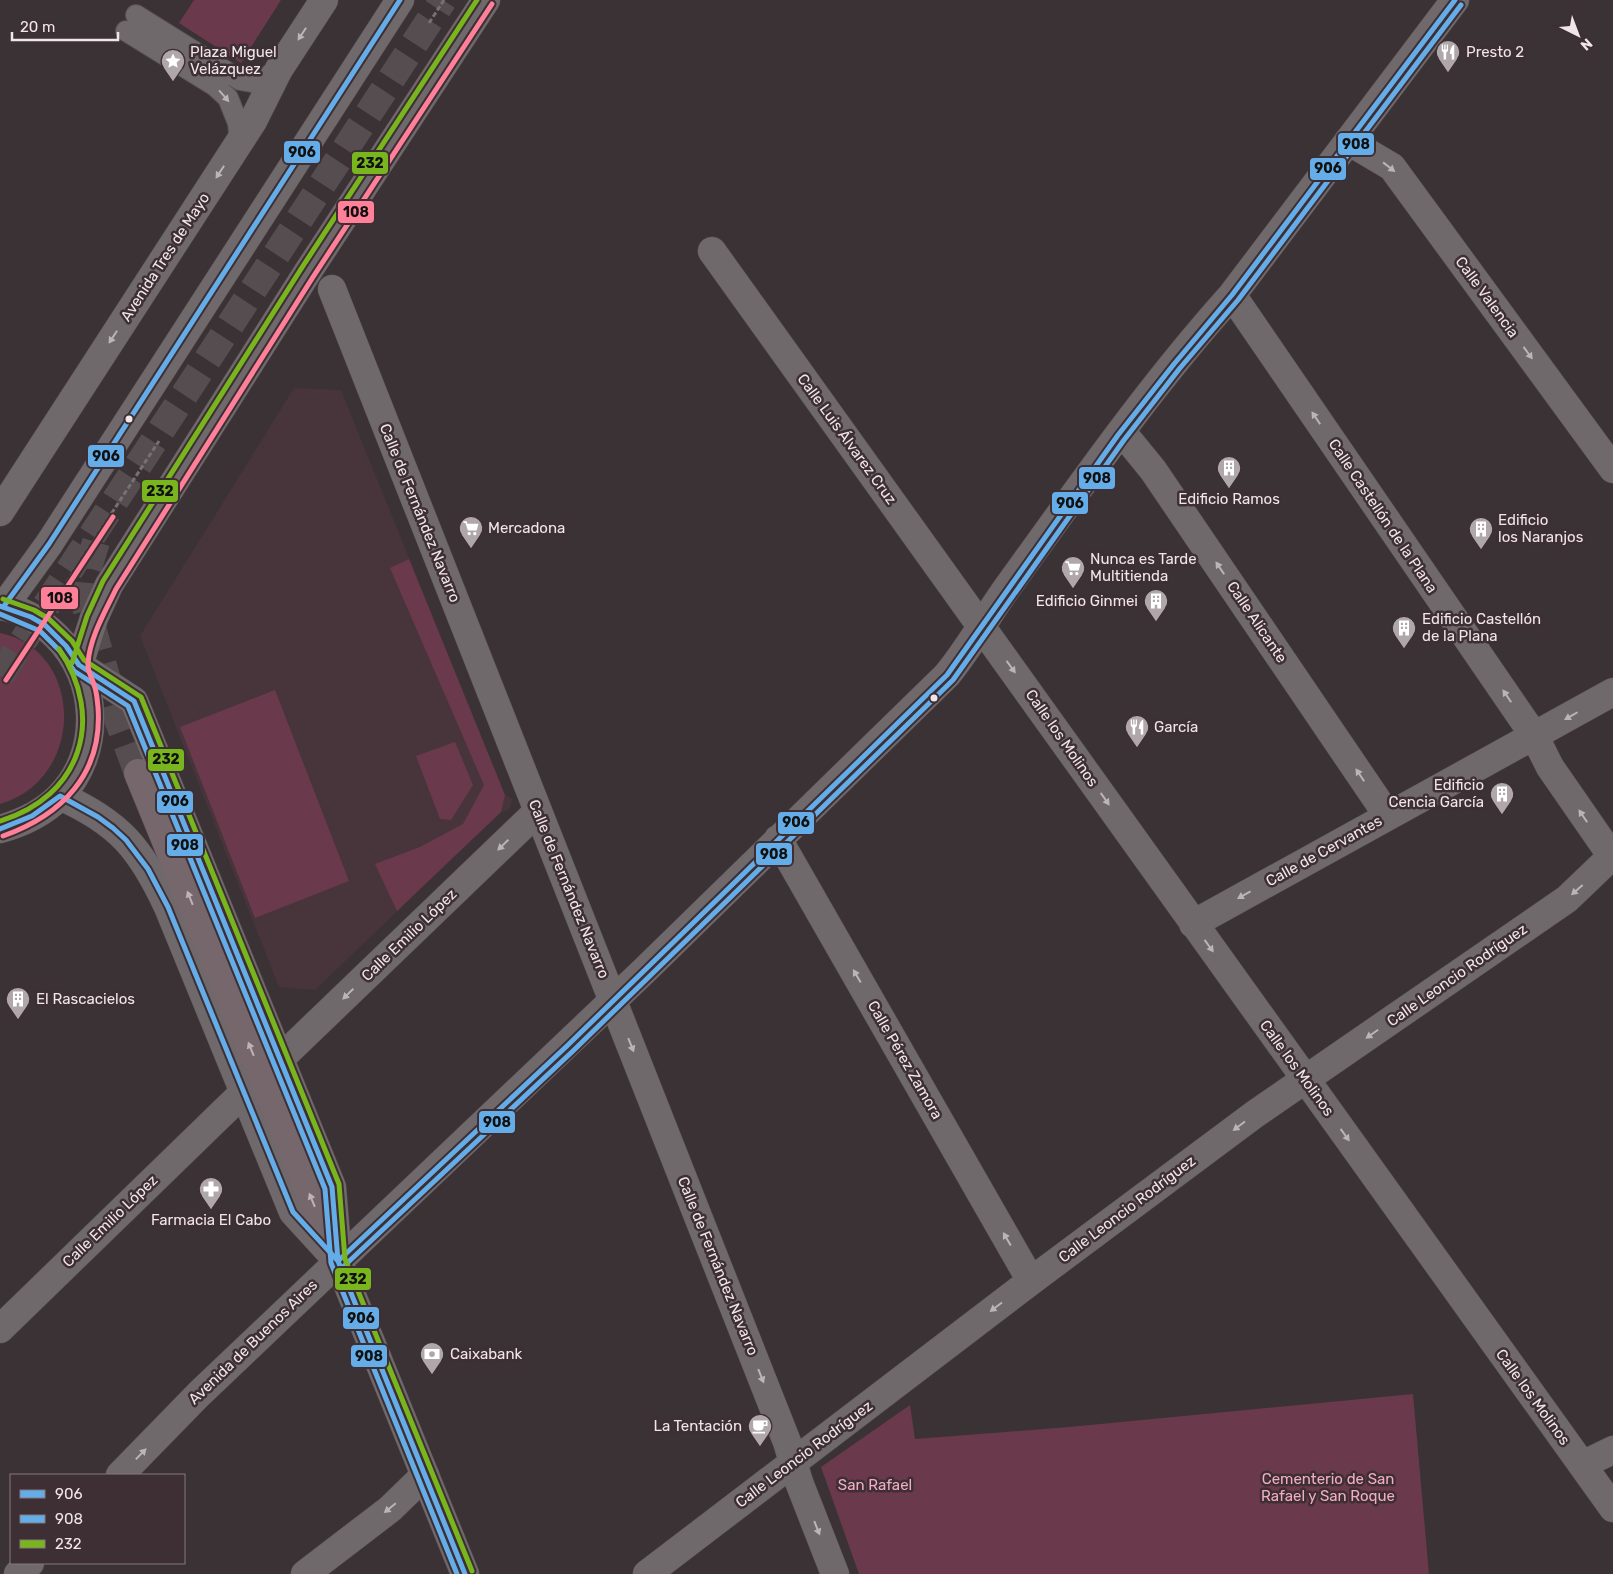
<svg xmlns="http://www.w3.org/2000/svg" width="1613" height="1574" viewBox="0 0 1613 1574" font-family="Rubik,sans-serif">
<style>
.built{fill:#48353b}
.green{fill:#6a394b}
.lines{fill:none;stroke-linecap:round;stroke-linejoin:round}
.highway-tunnel{stroke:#554d50;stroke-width:28;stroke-dasharray:28 14;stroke-linecap:butt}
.lane-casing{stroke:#574f52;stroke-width:22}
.street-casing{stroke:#574f52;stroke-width:29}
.secondary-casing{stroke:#574f52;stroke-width:29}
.highway-casing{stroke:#574f52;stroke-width:29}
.path{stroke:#767173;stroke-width:3;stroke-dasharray:5 2.5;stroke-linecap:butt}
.lane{stroke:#70696c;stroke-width:20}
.street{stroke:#70696c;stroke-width:28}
.secondary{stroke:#70696c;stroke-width:28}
.highway{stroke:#76676d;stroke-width:28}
.bus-1-casing{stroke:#3d2f34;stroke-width:9}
.bus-2-casing{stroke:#3d2f34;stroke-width:9}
.bus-3-casing{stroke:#3d2f34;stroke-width:9}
.bus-4-casing{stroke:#3d2f34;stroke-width:9}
.bus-1{stroke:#64ade8;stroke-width:5}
.bus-2{stroke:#64ade8;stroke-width:5}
.bus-3{stroke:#79b51d;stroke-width:5}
.bus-4{stroke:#ff8098;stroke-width:5}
.oneway{fill:#bdb4b7}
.oneway2{fill:#bfb3b7}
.bus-dot{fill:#f0e6e9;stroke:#3d2f34;stroke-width:2}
.labels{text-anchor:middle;stroke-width:5;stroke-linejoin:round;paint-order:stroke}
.poi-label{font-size:15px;fill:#f0e6e9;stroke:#3d2f34;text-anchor:start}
.street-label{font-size:15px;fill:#f0e6e9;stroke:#3d2f34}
.park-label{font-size:15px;fill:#f4acc5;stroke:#3d2f34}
.line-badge{stroke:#3d2f34;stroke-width:2}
.pale-badge-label{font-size:14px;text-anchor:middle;font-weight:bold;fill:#111}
</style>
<rect width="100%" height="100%" fill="#3a3235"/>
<!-- built -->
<path class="built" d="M294,388L341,390L505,795L513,799L509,810L501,812L315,990L279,987L140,636Z"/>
<!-- green -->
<path class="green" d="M194,0H281L241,63L179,23Z
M409,559L505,795L501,812L397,911L375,864L420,847L463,824L484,785L390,568Z
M0,633C86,651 85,780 0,804Z
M275,690L349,881L255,918L180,727Z
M455,742L473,785L451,820L440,819L416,756Z
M1413,1394L1429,1574H859L821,1467L910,1405L915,1439L1069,1427Z"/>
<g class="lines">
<!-- highway-tunnel -->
<path class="highway-tunnel" d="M96,542L88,568L85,603L119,722L138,773
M0,676L443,0"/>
<!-- lane casing -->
<g class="lane-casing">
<path id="lane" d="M136,15L240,80L257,83L279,69
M126,31L215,86L228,98L238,123L240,142"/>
</g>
<!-- street casing -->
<g class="street-casing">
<path id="street" d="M1348,141L1392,167L1613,469
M712,251L1613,1508
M332,289L787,1442L799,1482L835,1574
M1232,295L1535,737L1550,767L1613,858
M1122,432L1153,470L1388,816
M0,512L253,121L279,69L324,0
M778,839L1031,1281
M1193,924L1613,692
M280,1059L538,811
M0,1329L243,1093
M1582,1465L1613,1450
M120,1475L199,1394L645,970L947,675C971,646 989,612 1012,581C1082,484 1152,384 1232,295L1455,0
M18,1574L30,1563
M305,1574L390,1509L425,1475
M647,1574L1031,1281L1255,1114L1567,899L1613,855"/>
</g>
<!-- secondary casing -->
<g class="secondary-casing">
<path id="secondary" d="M0,606C21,609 41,621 56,636C99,678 103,753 59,797C43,813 22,823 0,829
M4,606L49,544L400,0
M79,665L134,701L332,1187L338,1261L465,1574
M79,665L94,618L109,585L307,273L486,0
M60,796C120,823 141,849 168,907L293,1212L336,1259"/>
</g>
<!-- highway casing -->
<g class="highway-casing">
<path id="highway" d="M138,773L338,1261"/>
</g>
<!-- path -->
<path class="path" d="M429,23L444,0
M58,595L159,441"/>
<!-- lane -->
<use href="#lane" class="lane"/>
<!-- street -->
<use href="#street" class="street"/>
<!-- secondary -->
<use href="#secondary" class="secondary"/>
<!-- highway -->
<use href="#highway" class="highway"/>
<!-- bus-1 casing -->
<g class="bus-1-casing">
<path id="bus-1" d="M0,606L31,617L45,625L66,646L79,665L134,701L332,1187L338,1261L465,1574
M4,606L49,544L400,0
M0,829L32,816L60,796L98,817L113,828L126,840L148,869L168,907L293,1212L338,1261L342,1271
M338,1261L569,1044L947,675L1118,435L1174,364L1232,295L1455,0"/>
</g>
<!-- bus-2 casing -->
<g class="bus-2-casing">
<path id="bus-2" d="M0,614L40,631L60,651L74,671L128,706L325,1189L331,1263L457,1574
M343,1267L574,1050L953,680L1124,440L1180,368L1238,300L1461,5"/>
</g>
<!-- bus-3 casing -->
<g class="bus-3-casing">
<path id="bus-3" d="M3,599L34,610L49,619L72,641L84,660L141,697L339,1184L345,1259L472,1571
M72,663L87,616L103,581L301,269L477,0
M0,821C81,797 106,718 59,649"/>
</g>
<!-- bus-4 casing -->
<g class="bus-4-casing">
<path id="bus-4" d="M6,680L113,517
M3,836C62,815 103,774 98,707C97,700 97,692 94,685C92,677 87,671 88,663C90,637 105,612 116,589L313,277L492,4"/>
</g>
<!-- bus-1 -->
<use href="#bus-1" class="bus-1"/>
<!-- bus-2 -->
<use href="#bus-2" class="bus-2"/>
<!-- bus-3 -->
<use href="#bus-3" class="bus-3"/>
<!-- bus-4 -->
<use href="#bus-4" class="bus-4"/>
</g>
<!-- one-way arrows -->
<defs><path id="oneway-solid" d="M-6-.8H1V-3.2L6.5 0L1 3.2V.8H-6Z" transform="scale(1.25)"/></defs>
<g class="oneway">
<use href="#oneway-solid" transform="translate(302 34) rotate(123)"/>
<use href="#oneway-solid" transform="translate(224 96) rotate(49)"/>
<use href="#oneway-solid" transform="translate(1389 167) rotate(38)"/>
<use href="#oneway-solid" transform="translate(220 172) rotate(123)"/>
<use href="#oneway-solid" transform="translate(113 337) rotate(123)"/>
<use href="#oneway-solid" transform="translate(1528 353) rotate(54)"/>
<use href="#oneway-solid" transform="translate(1316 418) rotate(-124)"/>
<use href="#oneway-solid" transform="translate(1220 568) rotate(-124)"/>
<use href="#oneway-solid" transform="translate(1011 667) rotate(54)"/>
<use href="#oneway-solid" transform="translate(1507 696) rotate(-124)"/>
<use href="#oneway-solid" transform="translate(1571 716) rotate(150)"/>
<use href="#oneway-solid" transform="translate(1360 775) rotate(-124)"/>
<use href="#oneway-solid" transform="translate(1105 799) rotate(55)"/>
<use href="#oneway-solid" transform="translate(1583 816) rotate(-124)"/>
<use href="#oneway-solid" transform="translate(503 845) rotate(136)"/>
<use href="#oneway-solid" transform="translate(1577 890) rotate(139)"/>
<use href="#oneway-solid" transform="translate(1244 895) rotate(151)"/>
<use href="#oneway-solid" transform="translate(1209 946) rotate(54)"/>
<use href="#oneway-solid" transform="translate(857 976) rotate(-120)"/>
<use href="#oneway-solid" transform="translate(348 994) rotate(136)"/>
<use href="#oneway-solid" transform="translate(1372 1034) rotate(145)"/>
<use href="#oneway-solid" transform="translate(631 1045) rotate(68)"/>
<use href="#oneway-solid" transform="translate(1239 1126) rotate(143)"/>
<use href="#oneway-solid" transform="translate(1345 1135) rotate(54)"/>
<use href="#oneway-solid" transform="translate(1007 1239) rotate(-120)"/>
<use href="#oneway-solid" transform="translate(996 1307) rotate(143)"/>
<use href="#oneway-solid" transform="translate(761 1376) rotate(68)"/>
<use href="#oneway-solid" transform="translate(141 1454) rotate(-46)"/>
<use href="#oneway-solid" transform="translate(390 1508) rotate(141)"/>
<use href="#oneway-solid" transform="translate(817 1528) rotate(68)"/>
</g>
<g class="oneway2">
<use href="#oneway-solid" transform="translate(190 898) rotate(-112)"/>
<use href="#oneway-solid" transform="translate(251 1049) rotate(-112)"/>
<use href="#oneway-solid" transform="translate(312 1200) rotate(-112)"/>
</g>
<!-- icons -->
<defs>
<g id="restaurant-pin" transform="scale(1.25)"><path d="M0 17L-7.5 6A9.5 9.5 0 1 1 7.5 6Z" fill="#b0a7aa" stroke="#3d2f34"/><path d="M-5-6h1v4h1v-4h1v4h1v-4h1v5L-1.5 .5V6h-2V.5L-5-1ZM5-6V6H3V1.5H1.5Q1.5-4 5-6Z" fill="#fff"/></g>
<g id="sight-pin" transform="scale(1.25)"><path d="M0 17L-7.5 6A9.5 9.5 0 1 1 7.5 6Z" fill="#b0a7aa" stroke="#3d2f34"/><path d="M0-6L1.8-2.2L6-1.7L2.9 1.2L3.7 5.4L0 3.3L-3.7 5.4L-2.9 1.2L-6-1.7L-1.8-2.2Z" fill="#fff"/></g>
<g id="building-pin" transform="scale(1.25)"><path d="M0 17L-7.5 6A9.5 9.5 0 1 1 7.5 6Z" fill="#b0a7aa" stroke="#3d2f34"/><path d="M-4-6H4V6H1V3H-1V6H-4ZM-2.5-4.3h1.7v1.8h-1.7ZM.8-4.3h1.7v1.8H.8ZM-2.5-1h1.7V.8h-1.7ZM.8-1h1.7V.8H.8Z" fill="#fff"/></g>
<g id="supermarket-pin" transform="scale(1.25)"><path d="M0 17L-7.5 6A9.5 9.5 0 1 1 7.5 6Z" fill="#b0a7aa" stroke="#3d2f34"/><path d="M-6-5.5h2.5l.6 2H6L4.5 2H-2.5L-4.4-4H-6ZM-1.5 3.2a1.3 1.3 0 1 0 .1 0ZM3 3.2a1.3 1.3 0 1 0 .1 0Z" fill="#fff"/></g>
<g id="pharmacy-pin" transform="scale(1.25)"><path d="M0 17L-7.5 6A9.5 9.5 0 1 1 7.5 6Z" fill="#b0a7aa" stroke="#3d2f34"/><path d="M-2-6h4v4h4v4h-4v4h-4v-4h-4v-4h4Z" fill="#fff"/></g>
<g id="bank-pin" transform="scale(1.25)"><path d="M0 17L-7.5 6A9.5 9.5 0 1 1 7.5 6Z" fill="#b0a7aa" stroke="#3d2f34"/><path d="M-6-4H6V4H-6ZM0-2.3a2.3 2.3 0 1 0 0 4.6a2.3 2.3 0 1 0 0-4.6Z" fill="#fff"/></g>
<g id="cafe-pin" transform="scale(1.25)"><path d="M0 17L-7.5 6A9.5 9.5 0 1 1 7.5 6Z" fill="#b0a7aa" stroke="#3d2f34"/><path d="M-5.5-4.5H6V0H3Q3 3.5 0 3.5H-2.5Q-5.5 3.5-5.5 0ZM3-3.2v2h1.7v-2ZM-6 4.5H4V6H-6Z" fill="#fff"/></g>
</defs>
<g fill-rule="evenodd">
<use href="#restaurant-pin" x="1448" y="52"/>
<use href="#sight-pin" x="173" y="61"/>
<use href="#building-pin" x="1229" y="468"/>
<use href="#supermarket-pin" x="471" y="528"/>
<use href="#building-pin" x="1481" y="529"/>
<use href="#supermarket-pin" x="1073" y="568"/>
<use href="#building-pin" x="1156" y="601"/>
<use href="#building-pin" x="1404" y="628"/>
<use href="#restaurant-pin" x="1137" y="727"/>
<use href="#building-pin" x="1502" y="794"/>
<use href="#building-pin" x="18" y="999"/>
<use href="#pharmacy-pin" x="211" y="1189"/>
<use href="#bank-pin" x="432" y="1354"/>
<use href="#cafe-pin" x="760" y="1426"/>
</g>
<!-- markers -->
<g class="bus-dot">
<circle cx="129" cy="419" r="4.5"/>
<circle cx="934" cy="698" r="4.5"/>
</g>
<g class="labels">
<!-- poi labels -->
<g class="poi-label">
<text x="190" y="57">Plaza Miguel<tspan x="190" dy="17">Velázquez</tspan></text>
<text x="1466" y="57">Presto 2</text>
<text x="1229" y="504" text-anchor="middle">Edificio Ramos</text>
<text x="1498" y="525">Edificio<tspan x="1498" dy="17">los Naranjos</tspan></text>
<text x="488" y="533">Mercadona</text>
<text x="1090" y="564">Nunca es Tarde<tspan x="1090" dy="17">Multitienda</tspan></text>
<text x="1138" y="606" text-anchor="end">Edificio Ginmei</text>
<text x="1422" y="624">Edificio Castellón<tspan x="1422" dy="17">de la Plana</tspan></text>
<text x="1154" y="732">García</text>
<text x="1484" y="790" text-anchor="end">Edificio<tspan x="1484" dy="17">Cencia García</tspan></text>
<text x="36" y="1004">El Rascacielos</text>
<text x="211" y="1225" text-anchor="middle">Farmacia El Cabo</text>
<text x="450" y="1359">Caixabank</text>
<text x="742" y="1431" text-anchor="end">La Tentación</text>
</g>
<!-- street labels -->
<g class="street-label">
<text transform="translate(165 257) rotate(-57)" y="5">Avenida Tres de Mayo</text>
<text transform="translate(1487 297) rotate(54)" y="5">Calle Valencia</text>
<text transform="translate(847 439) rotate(54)" y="5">Calle Luis Álvarez Cruz</text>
<text transform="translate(420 513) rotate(68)" y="5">Calle de Fernández Navarro</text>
<text transform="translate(1383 516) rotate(56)" y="5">Calle Castellón de la Plana</text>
<text transform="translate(1257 622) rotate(56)" y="5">Calle Alicante</text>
<text transform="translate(1062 738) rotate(55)" y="5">Calle los Molinos</text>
<text transform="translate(1324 851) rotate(-29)" y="5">Calle de Cervantes</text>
<text transform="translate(569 889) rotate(68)" y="5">Calle de Fernández Navarro</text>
<text transform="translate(409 935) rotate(-44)" y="5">Calle Emilio López</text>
<text transform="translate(1457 975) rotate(-35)" y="5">Calle Leoncio Rodríguez</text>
<text transform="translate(905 1060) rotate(60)" y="5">Calle Pérez Zamora</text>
<text transform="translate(1297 1068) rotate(54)" y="5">Calle los Molinos</text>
<text transform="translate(1127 1209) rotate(-37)" y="5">Calle Leoncio Rodríguez</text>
<text transform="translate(110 1221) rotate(-44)" y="5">Calle Emilio López</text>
<text transform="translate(718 1266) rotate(68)" y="5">Calle de Fernández Navarro</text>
<text transform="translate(253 1342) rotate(-44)" y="5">Avenida de Buenos Aires</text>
<text transform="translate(1533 1397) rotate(54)" y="5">Calle los Molinos</text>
<text transform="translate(804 1454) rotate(-37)" y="5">Calle Leoncio Rodríguez</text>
</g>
<!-- park labels -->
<g class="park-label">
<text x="1328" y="1484">Cementerio de San<tspan x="1328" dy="17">Rafael y San Roque</tspan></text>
<text x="875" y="1490">San Rafael</text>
</g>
</g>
<g class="line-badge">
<rect x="1337" y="132" width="38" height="24" rx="5" fill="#64ade8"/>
<rect x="283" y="140" width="38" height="24" rx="5" fill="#64ade8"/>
<rect x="351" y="151" width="38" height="24" rx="5" fill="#79b51d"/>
<rect x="1309" y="157" width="38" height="24" rx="5" fill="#64ade8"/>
<rect x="337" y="200" width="38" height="24" rx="5" fill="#ff8098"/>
<rect x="87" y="444" width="38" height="24" rx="5" fill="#64ade8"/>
<rect x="1078" y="466" width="38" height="24" rx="5" fill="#64ade8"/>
<rect x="141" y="479" width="38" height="24" rx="5" fill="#79b51d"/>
<rect x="1051" y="491" width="38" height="24" rx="5" fill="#64ade8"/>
<rect x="40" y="586" width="39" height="24" rx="5" fill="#ff8098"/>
<rect x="147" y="748" width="38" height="24" rx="5" fill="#79b51d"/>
<rect x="156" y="790" width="38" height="24" rx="5" fill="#64ade8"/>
<rect x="777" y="811" width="38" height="24" rx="5" fill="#64ade8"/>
<rect x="166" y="833" width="38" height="24" rx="5" fill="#64ade8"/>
<rect x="755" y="842" width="38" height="24" rx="5" fill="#64ade8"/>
<rect x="478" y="1110" width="38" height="24" rx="5" fill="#64ade8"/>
<rect x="334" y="1267" width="38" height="24" rx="5" fill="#79b51d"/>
<rect x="342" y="1306" width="38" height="24" rx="5" fill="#64ade8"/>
<rect x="350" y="1344" width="38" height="24" rx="5" fill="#64ade8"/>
</g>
<g class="pale-badge-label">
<text x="1356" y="149">908</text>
<text x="302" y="157">906</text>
<text x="370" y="168">232</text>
<text x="1328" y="173">906</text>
<text x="356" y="217">108</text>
<text x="106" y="461">906</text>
<text x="1097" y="483">908</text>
<text x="160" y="496">232</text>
<text x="1070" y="508">906</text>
<text x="60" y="603">108</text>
<text x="166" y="764">232</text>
<text x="175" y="806">906</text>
<text x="796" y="827">906</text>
<text x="185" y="850">908</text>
<text x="774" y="859">908</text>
<text x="497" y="1127">908</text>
<text x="353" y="1284">232</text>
<text x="361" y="1323">906</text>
<text x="369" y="1361">908</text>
</g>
<!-- legend -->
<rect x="10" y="1474" width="175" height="90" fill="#3d2f34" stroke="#85787c"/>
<rect x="20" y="1490" width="25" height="8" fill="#64ade8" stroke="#85787c"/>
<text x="55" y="1499" font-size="15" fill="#f0e6e9">906</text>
<rect x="20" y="1515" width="25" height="8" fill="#64ade8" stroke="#85787c"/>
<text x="55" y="1524" font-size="15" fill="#f0e6e9">908</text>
<rect x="20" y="1540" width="25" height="8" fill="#79b51d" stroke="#85787c"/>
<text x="55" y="1549" font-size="15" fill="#f0e6e9">232</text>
<!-- north arrow -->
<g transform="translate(1578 35) rotate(138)" stroke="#3d2f34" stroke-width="4" paint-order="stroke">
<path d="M0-4L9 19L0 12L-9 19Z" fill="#f0e6e9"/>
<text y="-8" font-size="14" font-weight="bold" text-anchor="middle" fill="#f0e6e9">N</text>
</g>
<!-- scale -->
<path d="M12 32v8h106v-8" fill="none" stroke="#f0e6e9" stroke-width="2.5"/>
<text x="20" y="32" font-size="15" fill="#f0e6e9" stroke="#3d2f34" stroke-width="4" paint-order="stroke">20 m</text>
</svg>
